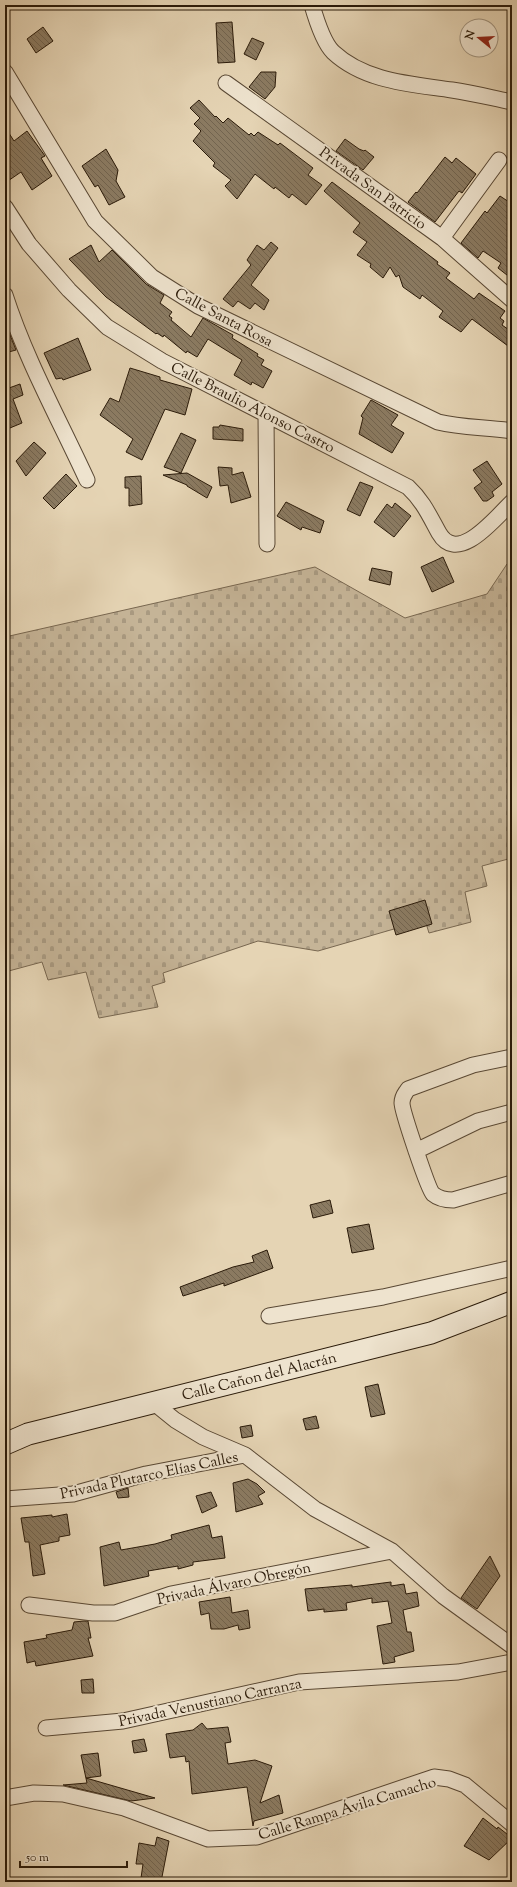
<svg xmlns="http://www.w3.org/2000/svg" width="517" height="1887" viewBox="0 0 517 1887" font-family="'Sorts Mill Goudy',serif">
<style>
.cemetery{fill:url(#cemetery-stones);stroke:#786750}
.building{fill:url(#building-back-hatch);stroke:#2a1a09}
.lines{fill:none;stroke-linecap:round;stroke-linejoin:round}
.minor-casing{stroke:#594834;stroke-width:17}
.secondary-casing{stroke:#2a1a09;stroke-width:23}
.minor{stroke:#eee3ce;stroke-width:15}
.secondary{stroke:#eee3ce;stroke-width:21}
.labels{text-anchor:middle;stroke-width:4;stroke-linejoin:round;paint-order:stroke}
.street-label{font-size:15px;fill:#2a1a09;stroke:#eee3ce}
</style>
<defs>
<pattern id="cemetery-stones" width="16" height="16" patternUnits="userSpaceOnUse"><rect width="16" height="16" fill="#c5b497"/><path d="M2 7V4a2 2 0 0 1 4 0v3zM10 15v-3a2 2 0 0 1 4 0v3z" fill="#a99a81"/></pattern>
<pattern id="building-back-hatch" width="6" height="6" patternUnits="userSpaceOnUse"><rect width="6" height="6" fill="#8b7b62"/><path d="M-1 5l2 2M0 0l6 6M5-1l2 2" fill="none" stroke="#72644f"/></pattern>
</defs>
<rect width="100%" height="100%" fill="#e5d4b4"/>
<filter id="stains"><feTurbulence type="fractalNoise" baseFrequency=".005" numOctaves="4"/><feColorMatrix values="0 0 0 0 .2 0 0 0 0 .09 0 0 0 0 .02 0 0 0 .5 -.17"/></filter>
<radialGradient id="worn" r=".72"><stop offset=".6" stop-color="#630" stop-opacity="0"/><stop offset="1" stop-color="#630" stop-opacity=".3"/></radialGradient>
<!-- cemetery -->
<path class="cemetery" d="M512,562V858L482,866L487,886L465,892L471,922L429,933L425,920L318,951L258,941L163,973L165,982L152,986L158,1007L99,1018L86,972L48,980L42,962L5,972V637L315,567L405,618L487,594L507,564Z"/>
<!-- building -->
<path class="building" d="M232,22L235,62L218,63L216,23Z
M43,27L53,41L36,53L27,39Z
M252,38L264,43L256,60L244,54Z
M261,72H276L275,87L265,99L249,87Z
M199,100L215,117L216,116L223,123L228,118L249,135L251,133L254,136L258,132L278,145L280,143L313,168L308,175L322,185L306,205L292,194L289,198L275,187L274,189L255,174L237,199L225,186L231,180L213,166L215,163L193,141L201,131L194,124L200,118L190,108Z
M5,127L14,141L27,131L45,156L41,158L52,176L32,190L21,172L5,183Z
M345,139L359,149L364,151L365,150L374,157L363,170L336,151Z
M106,149L118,170L116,181L125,197L109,205L98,185L95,187L82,166Z
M445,157L452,163L456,158L476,174L462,193L459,191L435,222L408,202L416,192L417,193Z
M332,182L438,262L437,264L450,273L446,278L474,299L479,293L505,311L500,318L504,321L502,325L512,332V349L472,319L461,332L439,317L443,311L422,295L420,299L403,287L399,275L396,277L390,267L383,278L370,267L371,264L357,255L367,242L353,232L360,223L324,191Z
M500,196L512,204V209L507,216L512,219L510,222L512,224V279L498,268L501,263L483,251L478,258L461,243L485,211L487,213Z
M271,242L278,248L251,285L269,300L264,310L255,303L250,309L238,301L233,307L223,299L251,265L247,260L257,245L264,250Z
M91,245L99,262L112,250L146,284L164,295L160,303L172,312L169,316L172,318L171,320L191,337L203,318L233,335L232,338L258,354L257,356L264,360L261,365L272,371L263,388L252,382L251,385L234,375L242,360L208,339L197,357L187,351L186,353L164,335L163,337L157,333L156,334L106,297L69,259Z
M5,322L16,350L5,353Z
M78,338L91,370L63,380L62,378L56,379L44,353Z
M130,368L160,377V380L192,389L185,415L165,409L142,460L126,452L133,439L100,415L110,398L119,402Z
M6,381L9,388L20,384L23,395L13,399L22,423L5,430Z
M371,400L398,415L391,425L404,433L392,453L359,434L363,418L361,416Z
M220,425L243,429V441L213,439V427H219Z
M181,433L196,440L181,473L164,467Z
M34,442L46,453L26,476L16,461Z
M487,461L502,484L492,492L494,496L487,501H483L474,488L482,482L473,470Z
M218,467L232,468V475L243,472L251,497L231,503L228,485L220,486Z
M187,473L212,487L207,498L187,486V485L163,475Z
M66,474L77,486L54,509L43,498Z
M141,476L142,504L129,506V488H125V477Z
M360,482L373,487L360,516L347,510Z
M286,502L324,521L320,533L302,527L301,530L277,516Z
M395,503L411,516L394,537L374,522L387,504L392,508Z
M443,557L454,582L432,592L421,567Z
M372,568L392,572L390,585L369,580Z
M425,900L432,924L396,935L389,911Z
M330,1200L333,1213L313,1218L310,1205Z
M369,1224L374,1249L352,1253L347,1228Z
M267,1250L273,1268L224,1286V1283L183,1296L180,1287L233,1267L254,1262L252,1256Z
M378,1384L385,1414L371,1417L365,1387Z
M316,1416L319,1428L306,1430L303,1419Z
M251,1425L253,1436L242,1438L240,1427Z
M248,1479L257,1484L265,1492L258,1496L263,1504L236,1512L233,1483Z
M128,1488L129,1497L118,1498L116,1492Z
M211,1492L217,1506L202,1513L196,1496Z
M67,1514L70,1535L59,1537V1541L40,1545L45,1574L33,1576L29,1542H25L21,1518L52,1515V1517Z
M209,1525L212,1538L222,1536L225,1558L193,1562V1565L178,1569V1566L148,1571L149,1576L104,1586L100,1547L119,1542L121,1550L155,1544L172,1539L171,1535Z
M490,1556L500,1576L477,1609L461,1598Z
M391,1582V1586L404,1584L406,1594L417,1592L419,1606L403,1610L407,1632H411L414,1651L394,1657L395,1662L383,1664L377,1626L392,1623L388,1601L372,1603V1598L346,1603L347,1610L324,1612V1609L308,1611L305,1589L352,1585V1587Z
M230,1597L232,1613L248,1610L250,1628L239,1630L238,1625L224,1629H211L209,1613L201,1615L199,1602Z
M84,1621H88L91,1638H88L93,1656L36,1666L35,1661L27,1663L24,1642L47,1638L46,1635L72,1630L74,1622Z
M93,1679L94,1693H82L81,1680Z
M202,1723L207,1729L228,1727L231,1742L225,1743L228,1764L255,1760L272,1766L260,1803L279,1795L283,1813L254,1821L253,1826L247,1787L192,1794L189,1761L186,1762L185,1756L170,1758L166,1734L193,1730Z
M144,1739L147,1751L134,1753L132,1741Z
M98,1753L101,1776L86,1778L155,1798L131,1801L63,1785L87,1783L81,1755Z
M483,1818L497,1829L498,1827L512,1838L489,1860L464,1846Z
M157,1837L169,1841L161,1882L141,1878L143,1864H136L139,1843L155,1846Z"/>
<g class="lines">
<!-- minor casing -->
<g class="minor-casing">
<path id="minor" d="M312,5C316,19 323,42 333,52C365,82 412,84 452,90C473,93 492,98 512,102
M5,72L95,221L152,277L198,306L438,422C462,428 487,427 512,431
M226,83L442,238L512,300
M5,207L29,244L69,290L107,327L162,361L408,487C423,501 429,515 439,533C458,566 496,517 512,502
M442,238L499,160
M5,295C26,360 59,419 87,480
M266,414L267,544
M512,1057L473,1065L408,1089C405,1094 402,1096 402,1103C402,1111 428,1189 433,1194C439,1199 445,1200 453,1200L512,1183
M416,1151L478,1121L512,1112
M269,1316L383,1297L512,1268
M154,1403L175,1420L203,1437L245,1455L315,1509L392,1551L443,1596L512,1646
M5,1499L73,1494L146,1474L245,1455
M29,1605L93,1613H115L171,1594L392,1551
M46,1728L123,1721L299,1682L458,1672L512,1662
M5,1798L34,1793L63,1794L124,1808L208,1839L257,1837L434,1777L449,1779L465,1785L512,1824"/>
</g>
<!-- secondary casing -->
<g class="secondary-casing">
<path id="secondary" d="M5,1444L28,1434L431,1333L512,1302"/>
</g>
<!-- minor -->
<use href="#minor" class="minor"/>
<!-- secondary -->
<use href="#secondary" class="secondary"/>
</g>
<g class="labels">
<!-- street labels -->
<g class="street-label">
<text transform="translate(373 188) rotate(36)" y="5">Privada San Patricio</text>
<text transform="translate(224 317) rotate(28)" y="5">Calle Santa Rosa</text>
<text transform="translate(253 407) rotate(27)" y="5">Calle Braulio Alonso Castro</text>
<text transform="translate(259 1376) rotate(-14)" y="5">Calle Cañon del Alacrán</text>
<text transform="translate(149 1475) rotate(-12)" y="5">Privada Plutarco Elías Calles</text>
<text transform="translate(234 1583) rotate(-12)" y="5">Privada Álvaro Obregón</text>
<text transform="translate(210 1702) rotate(-12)" y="5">Privada Venustiano Carranza</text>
<text transform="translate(347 1808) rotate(-17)" y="5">Calle Rampa Ávila Camacho</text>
</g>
</g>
<!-- margin -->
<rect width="517" height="1887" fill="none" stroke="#e5d4b4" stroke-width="20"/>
<rect x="6" y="6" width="505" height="1875" fill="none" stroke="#2a1a09" stroke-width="2"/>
<rect x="10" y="10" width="497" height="1867" fill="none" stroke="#2a1a09"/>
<!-- north arrow -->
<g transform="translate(479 38) rotate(288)"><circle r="19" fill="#eee3ce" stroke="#a0937f"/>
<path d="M0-3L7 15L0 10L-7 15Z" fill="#8f2418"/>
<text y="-6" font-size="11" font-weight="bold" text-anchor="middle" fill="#2a1a09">N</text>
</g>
<!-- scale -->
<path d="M20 1861v6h107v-6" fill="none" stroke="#2a1a09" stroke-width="2"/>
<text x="26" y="1861" font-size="12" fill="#2a1a09" stroke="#eee3ce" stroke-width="3" paint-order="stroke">50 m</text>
<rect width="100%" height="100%" filter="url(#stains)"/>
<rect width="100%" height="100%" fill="url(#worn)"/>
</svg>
